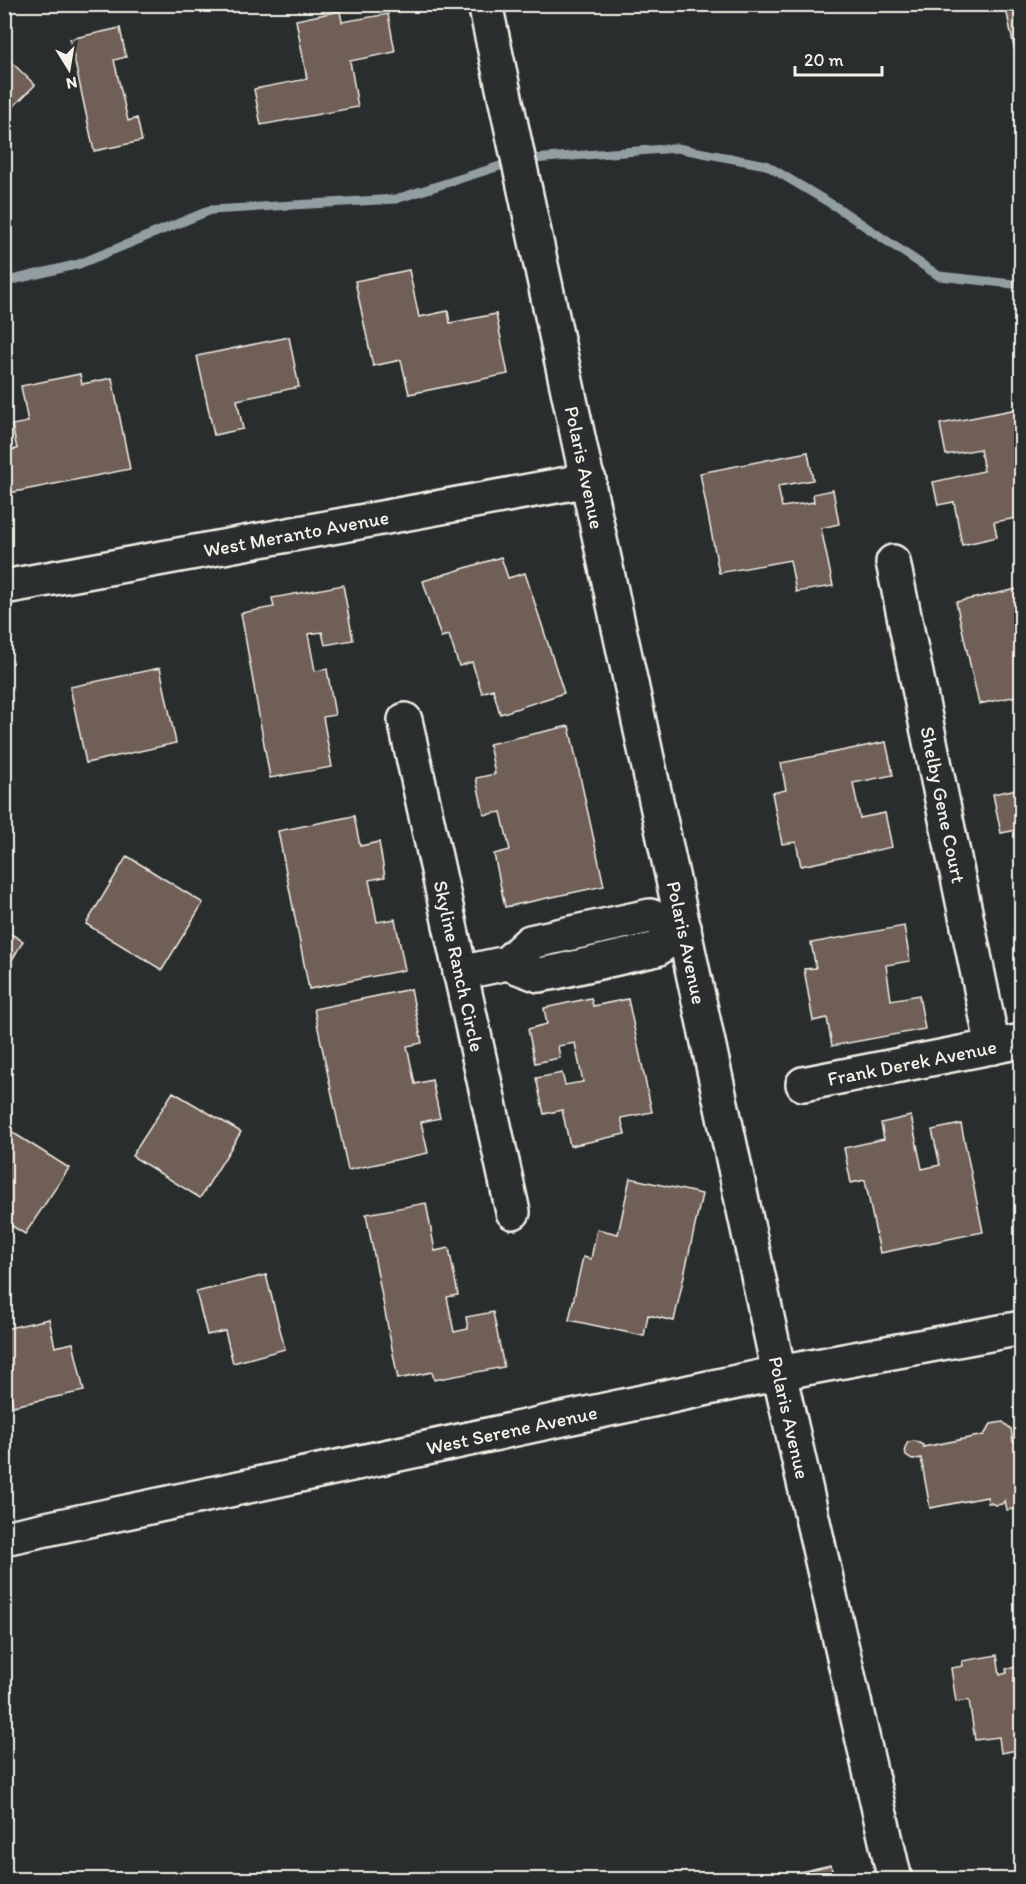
<svg xmlns="http://www.w3.org/2000/svg" width="1026" height="1884" viewBox="0 0 1026 1884" font-family="Itim,sans-serif">
<style>
.lines{fill:none;stroke-linecap:round;stroke-linejoin:round}
.stream{stroke:#929ea2;stroke-width:9}
.building{fill:#6f5e57;stroke:#f4f1e8;stroke-width:1.5}
.street-casing{stroke:#f4f1e8;stroke-width:38}
.secondary-casing{stroke:#f4f1e8;stroke-width:38}
.street{stroke:#2a2d2e;stroke-width:33}
.secondary{stroke:#2a2d2e;stroke-width:33}
.labels{text-anchor:middle;stroke-width:6;stroke-linejoin:round;paint-order:stroke}
.street-label{font-size:20px;fill:#f4f1e8;stroke:#2a2d2e}
</style>
<rect width="100%" height="100%" fill="#2a2d2e"/>
<filter id="ink" filterUnits="userSpaceOnUse"><feTurbulence type="fractalNoise" baseFrequency=".0167" numOctaves="2"/><feDisplacementMap in="SourceGraphic" scale="12" xChannelSelector="R" yChannelSelector="G"/><feConvolveMatrix kernelMatrix="1 2 1 2 8 2 1 2 1" color-interpolation-filters="sRGB"/></filter>
<g filter="url(#ink)">
<g class="lines">
<!-- stream -->
<path class="stream" d="M4,282L79,264L211,210L396,199L519,160L677,148L766,165L838,208L939,276L1022,285"/>
</g>
<!-- building -->
<path class="building" d="M1005,4H1022V75L1020,76Z
M340,11L342,22L388,14L395,52L350,61L358,107L261,125L254,89L307,79L296,20Z
M120,28L126,57L114,60L128,121L137,118L142,141L94,151L70,39Z
M4,55L35,85L4,116Z
M409,270L419,317L448,311L450,323L496,314L508,374L409,394L401,360L373,366L355,281Z
M289,337L299,387L237,400L243,429L214,435L197,356Z
M80,374L82,384L112,378L130,469L4,494V451L17,449L12,425L28,422L21,386Z
M1022,408V517L994,522L997,537L962,545L954,502L938,505L933,482L984,471L980,449L946,455L940,424Z
M808,452L813,480L778,486L782,507L814,502L813,494L833,490L839,524L821,528L833,586L796,592L790,560L719,573L700,473Z
M501,557L508,578L525,573L564,693L500,714L493,689L482,693L472,662L459,666L449,635L441,637L423,581Z
M343,585L353,640L325,645L322,632L308,634L315,671L327,669L335,715L323,717L332,767L270,778L241,613L274,607L272,598Z
M1022,588V695L979,704L956,602Z
M160,668L176,743L86,763L70,687Z
M569,726L604,886L505,907L494,854L510,850L501,812L484,815L476,778L495,774L489,744Z
M886,742L893,775L853,783L860,818L885,813L892,847L801,866L796,842L782,844L772,793L786,790L781,763Z
M1022,788V829L1001,833L993,794Z
M354,816L360,846L379,842L385,877L369,880L377,922L395,919L405,970L309,989L278,831Z
M127,856L203,903L162,970L86,924Z
M904,926L910,961L886,965L891,1000L919,995L925,1029L832,1046L827,1018L813,1021L804,969L816,968L811,943Z
M1022,927V958H1020L1015,928Z
M4,930L23,941L4,974Z
M411,989L422,1043L407,1046L415,1084L432,1080L440,1118L421,1122L428,1153L348,1170L314,1009Z
M591,998L593,1006L628,999L652,1112L621,1118L625,1134L570,1146L562,1110L544,1114L536,1078L562,1073L565,1085L583,1082L575,1043L558,1046L560,1058L535,1063L528,1029L547,1024L544,1008Z
M173,1092L241,1132L200,1198L132,1156Z
M911,1116L922,1169L940,1165L932,1130L961,1124L983,1232L880,1253L865,1180L851,1183L844,1148L884,1139L881,1123Z
M4,1127L69,1168L25,1234L4,1221Z
M630,1178L702,1194L674,1321L648,1315L644,1336L569,1320L583,1257L591,1259L597,1229L618,1234Z
M426,1203L435,1251L449,1248L458,1295L447,1297L454,1332L468,1329L466,1317L493,1312L504,1367L434,1380L432,1372L398,1379L366,1214Z
M266,1275L285,1349L233,1363L225,1331L207,1335L196,1292Z
M49,1319L55,1347L73,1343L84,1391L13,1406L4,1366V1329Z
M1003,1422L1011,1429L1013,1442L1022,1441V1508L1007,1510L1005,1500L1002,1504L995,1505L991,1503H988L987,1497L930,1508L921,1458L912,1460L906,1456L905,1448L908,1442L915,1441L923,1445V1447L984,1435L991,1424Z
M997,1655L1000,1675L1007,1673L1006,1669L1022,1666V1749L1001,1753L999,1737L975,1740L969,1700L956,1702L951,1668L963,1666L962,1661Z
M831,1865L834,1880H765Z"/>
<g class="lines">
<!-- street casing -->
<g class="street-casing">
<g id="street">
<path id="s1" d="M485,4L779,1373L895,1880"/>
<path id="s2" d="M893,562L993,1047"/>
<path id="s3" d="M4,587L589,480"/>
<path id="s4" d="M405,720L513,1212"/>
<path d="M507,963L539,975L556,972L657,949L684,928"/>
<path d="M460,973L507,963L530,942L650,916L684,928"/>
<path id="s5" d="M803,1084L1022,1041"/>
</g>
</g>
<!-- secondary casing -->
<g class="secondary-casing">
<g id="secondary">
<path id="s6" d="M4,1538L779,1373L1022,1328"/>
</g>
</g>
<!-- street -->
<use href="#street" class="street"/>
<!-- secondary -->
<use href="#secondary" class="secondary"/>
</g>
</g>
<g class="labels">
<!-- street labels -->
<g class="street-label">
<text dy="7" stroke="none"><textPath href="#s1" startOffset="474">Polaris Avenue</textPath></text>
<text dy="7" stroke="none"><textPath href="#s3" startOffset="297">West Meranto Avenue</textPath></text>
<text dy="7" stroke="none"><textPath href="#s2" startOffset="248">Shelby Gene Court</textPath></text>
<text dy="7" stroke="none"><textPath href="#s1" startOffset="960">Polaris Avenue</textPath></text>
<text dy="7" stroke="none"><textPath href="#s4" startOffset="252">Skyline Ranch Circle</textPath></text>
<text dy="7" stroke="none"><textPath href="#s5" startOffset="111">Frank Derek Avenue</textPath></text>
<text dy="7" stroke="none"><textPath href="#s1" startOffset="1446">Polaris Avenue</textPath></text>
<text dy="7" stroke="none"><textPath href="#s6" startOffset="519">West Serene Avenue</textPath></text>
</g>
</g>
<!-- margin -->
<rect width="1026" height="1884" fill="none" stroke="#2a2d2e" stroke-width="24"/>
<rect x="12" y="12" width="1002" height="1860" fill="none" stroke="#f4f1e8" stroke-width="2" filter="url(#ink)"/>
<!-- north arrow -->
<g transform="translate(69 69) rotate(169)" stroke="#2a2d2e" stroke-width="4.5" paint-order="stroke">
<path d="M0-4.5L10 22L0 15L-10 22Z" fill="#f4f1e8"/>
<text y="-9" font-size="16" font-weight="bold" text-anchor="middle" fill="#f4f1e8">N</text>
</g>
<!-- scale -->
<path d="M795 66v9h87v-9" fill="none" stroke="#f4f1e8" stroke-width="3"/>
<text x="804" y="66" font-size="18" fill="#f4f1e8" stroke="#2a2d2e" stroke-width="4.5" paint-order="stroke">20 m</text>
</svg>
